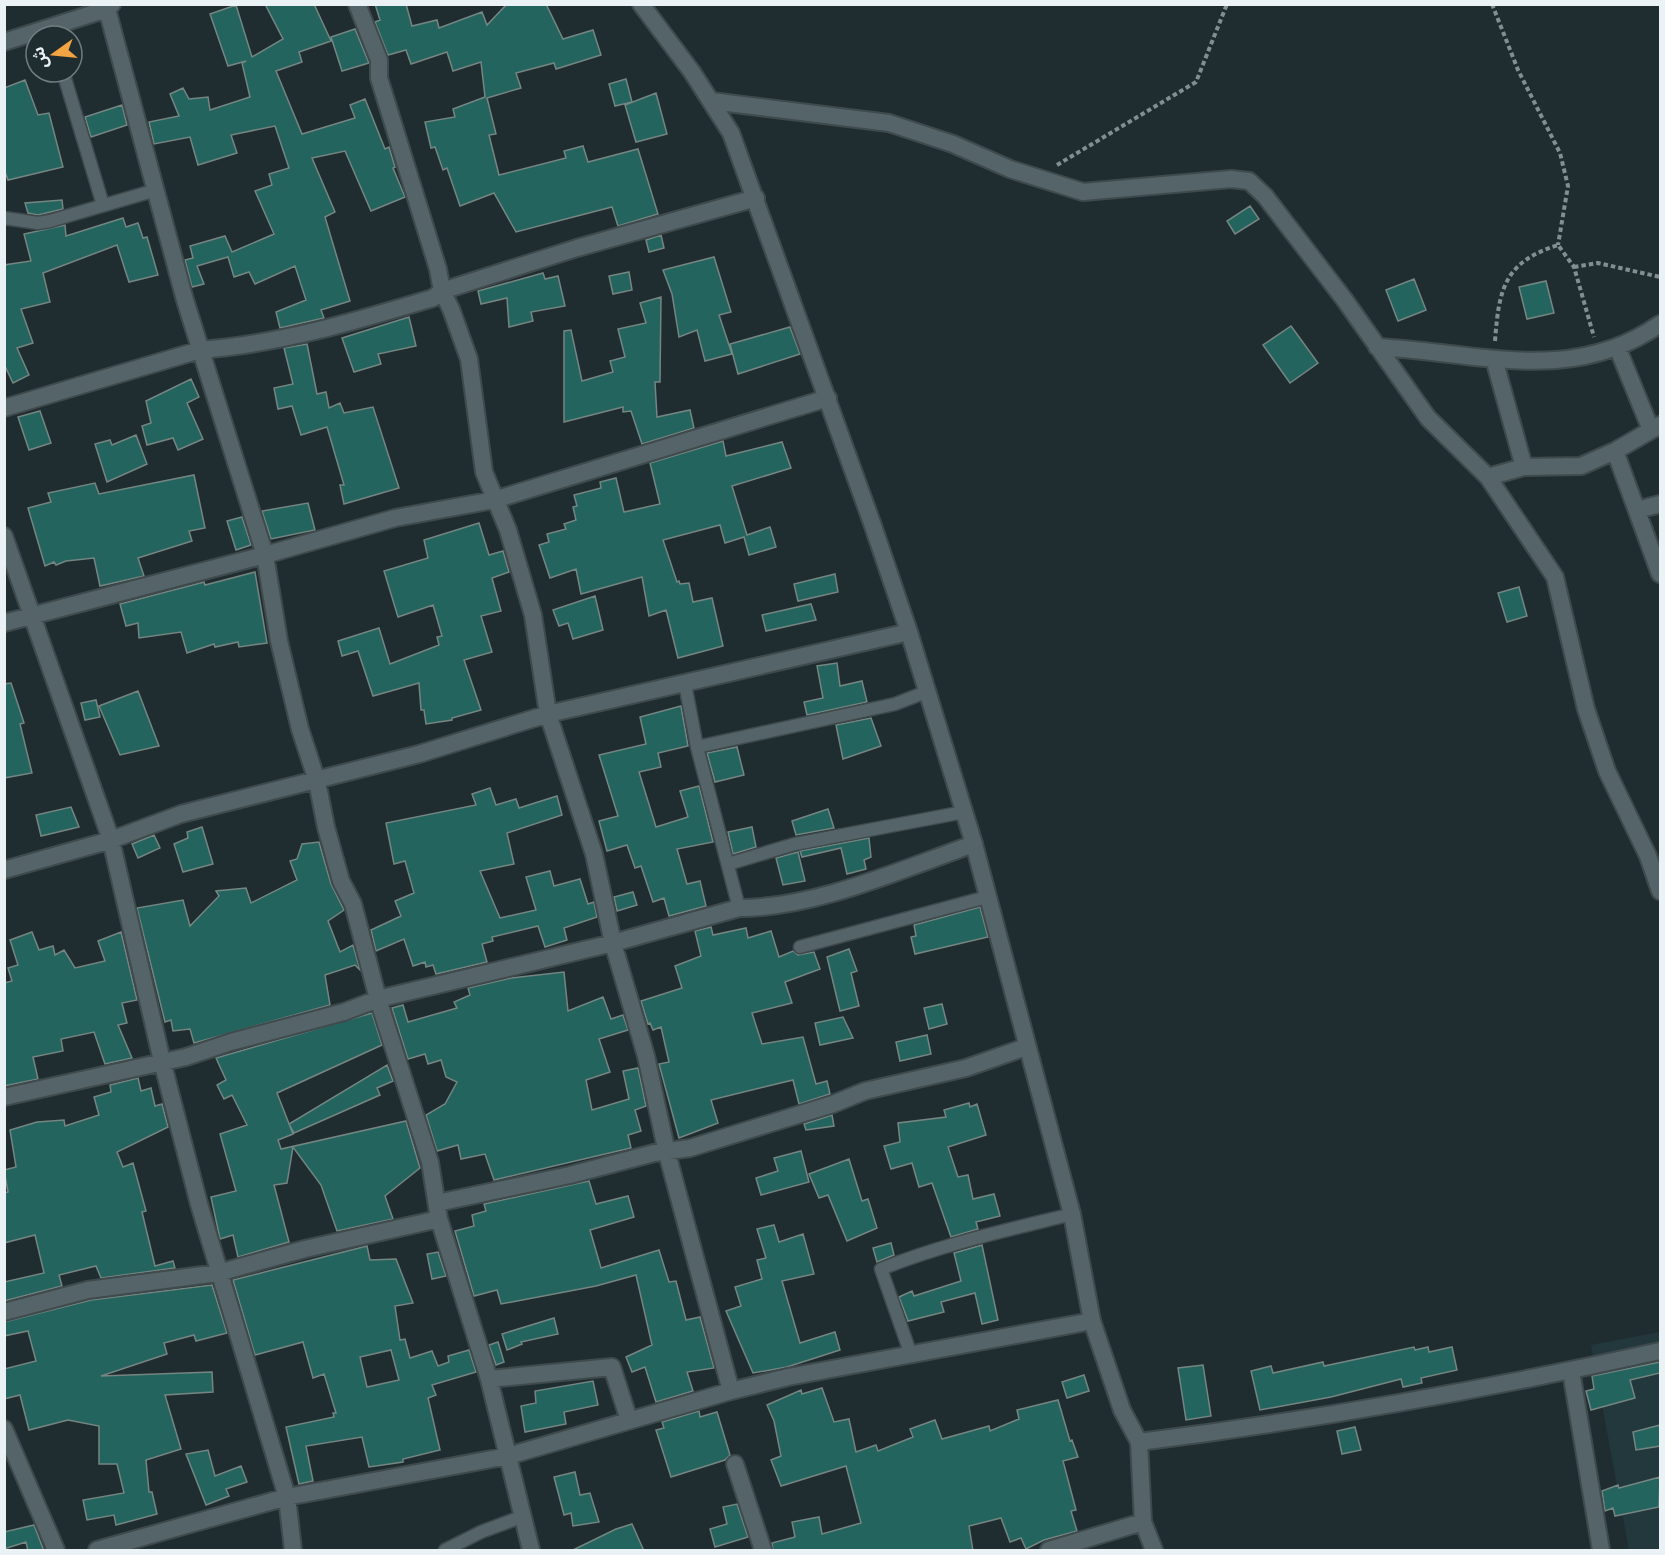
<svg xmlns="http://www.w3.org/2000/svg" width="1665" height="1555" viewBox="0 0 1665 1555" font-family="Montserrat,'Noto Sans Arabic',sans-serif">
<style>
.built{fill:#22383d}
.building{fill:#23655e;stroke:#758582;stroke-width:1.5;fill-rule:evenodd}
.lines{fill:none;stroke-linecap:round;stroke-linejoin:round}
.service-casing{stroke:#3f4a4d;stroke-width:15}
.minor-casing{stroke:#3f4a4d;stroke-width:20}
.tertiary-casing{stroke:#3f4a4d;stroke-width:20}
.path{stroke:#838e91;stroke-width:4;stroke-dasharray:4.5 3;stroke-linecap:butt}
.service{stroke:#556468;stroke-width:12}
.minor{stroke:#556468;stroke-width:16}
.tertiary{stroke:#556468;stroke-width:16}
</style>
<rect width="100%" height="100%" fill="#202d30"/>
<!-- built -->
<path class="built" d="M1660,1332V1550H1629L1591,1345Z"/>
<!-- building -->
<path class="building" d="M265,4H314L331,41L299,52L302,62L276,71L302,134L355,118L350,105L365,99L385,149L389,147L395,167L393,168L405,197L371,211L345,151L312,158L335,212L325,217L350,301L321,310L324,318L280,328L276,312L306,300L295,266L255,284L249,272L234,277L228,257L197,266L204,284L192,287L185,260L193,258L190,246L225,236L232,252L274,234L255,191L272,185L269,174L289,168L275,126L231,135L237,153L198,165L190,137L154,144L149,122L179,116L170,94L183,88L189,99L208,97L210,110L250,97L242,63L246,61L228,66L210,14L236,5L252,57L283,39Z
M375,4H406L412,26L437,20L439,28L482,12L487,25L507,4H546L563,39L593,30L601,55L556,69L554,63L516,73L521,88L487,98L496,134L489,135L499,175L566,158L564,151L583,146L588,162L638,149L658,214L618,226L612,207L516,232L494,193L460,206L447,168L443,170L435,147L431,148L425,122L455,117L453,109L485,97L481,62L453,71L447,52L411,64L406,50L388,55L375,22L380,20Z
M355,29L369,63L342,71L331,37Z
M626,79L632,102L615,106L609,84Z
M25,80L38,115L49,113L63,167L8,180L4,169V88Z
M656,93L667,134L636,142L625,105Z
M122,105L127,125L91,137L85,117Z
M62,200L63,209L38,215L28,213L25,203Z
M1250,206L1259,219L1235,234L1227,221Z
M123,218L126,227L138,223L143,238L147,237L158,275L129,282L117,245L43,273L50,302L21,309L33,343L17,348L29,375L13,383L4,364V265L31,261L24,234L65,225L66,236Z
M661,235L664,248L649,252L646,240Z
M714,257L731,312L719,315L732,354L705,361L697,330L679,337L672,294L663,270Z
M629,272L632,290L613,294L609,276Z
M543,273L545,279L558,276L565,306L531,312L533,321L509,327L507,298L481,304L478,291Z
M1414,279L1426,310L1398,321L1386,290Z
M1546,281L1554,313L1527,319L1519,287Z
M661,297L660,382H655L657,417L690,410L694,428L642,444L631,411L623,412V407L564,422V331L571,330L582,381L613,372L610,361L625,357L618,329L646,323L640,303Z
M409,317L416,346L378,354L381,364L354,372L342,338Z
M1291,326L1318,363L1290,383L1263,345Z
M790,327L800,354L738,374L730,344Z
M307,344L317,394L326,392L329,408L340,403L344,413L373,407L399,488L344,504L340,485H344L327,427L301,435L292,406L278,409L274,388L293,384L284,348Z
M191,379L199,397L187,403L203,439L178,450L173,438L147,445L142,426L151,423L146,401Z
M40,411L51,443L29,450L18,417Z
M136,435L147,464L107,482L95,444L110,440L112,445Z
M723,441L726,456L782,442L791,468L732,486L747,535L770,527L776,547L749,555L744,537L725,543L720,525L663,540L677,582L679,581L680,584L689,583L693,602L712,598L723,646L678,658L666,610L649,616L642,577L581,594L576,569L550,578L539,545L549,542L547,534L566,529L564,524L576,520L573,507L577,506L574,495L601,488L600,482L616,478L624,512L660,504L650,463Z
M194,475L205,528L189,531L192,541L138,558L144,576L100,586L94,558L66,561L56,565L54,562L45,566L28,508L51,502L48,493L95,483L99,494Z
M308,503L315,530L271,539L262,511Z
M242,517L251,545L236,550L227,521Z
M479,523L489,555L503,551L509,572L492,578L501,611L481,616L492,652L464,660L481,710L452,718V720L426,724L424,710H421L419,683L373,696L358,651L342,656L338,641L379,628L390,664L439,645L437,637L442,636L433,605L398,617L384,571L428,558L424,540Z
M255,572L267,643L239,647L238,642L215,647L214,644L187,653L181,632L139,638L138,623L126,626L120,604L204,582L205,585Z
M835,574L838,592L798,601L794,584Z
M1519,587L1527,616L1507,622L1498,593Z
M595,596L603,630L573,639L568,623L559,626L553,610Z
M811,604L816,620L766,631L762,615Z
M837,663L840,686L862,681L867,702L807,715L804,702L823,698L817,666Z
M11,683L24,723L20,724L32,773L4,778V684Z
M138,691L159,746L120,755L99,706Z
M96,700L100,717L85,720L81,703Z
M681,706L688,746L658,753L661,767L639,772L656,827L688,817L680,791L699,786L713,842L677,849L687,884L700,881L706,906L669,916L664,898L653,902L641,866L635,868L627,845L607,851L599,821L618,816L599,755L646,744L640,717Z
M871,718L881,746L843,759L836,725Z
M737,747L744,775L715,782L707,753Z
M490,788L496,805L516,799L519,808L557,796L562,815L507,833L514,864L480,871L500,918L536,910L526,877L550,871L554,886L580,879L588,904L594,902L597,917L564,928L567,940L545,947L538,926L492,937L493,941L482,944L487,962L436,974L433,965L426,967L425,962L413,966L404,939L376,951L371,930L401,916L395,901L414,893L405,861L394,864L386,823L476,805L472,794Z
M71,807L79,827L41,836L36,815Z
M828,809L834,828L796,835L792,821Z
M202,827L213,864L183,872L174,844L188,838L187,832Z
M752,827L756,847L733,854L728,832Z
M154,835L160,848L138,858L132,844Z
M869,838L871,857L864,860L866,869L847,874L841,848L802,857L800,851Z
M319,842L331,884L344,910L328,921L340,952L353,945L360,970L355,965L325,975L330,1005L194,1043L190,1029L173,1031L171,1020L165,1022L137,908L183,900L190,926L219,896L216,891L246,888L251,903L297,880L290,861L297,859L302,844Z
M798,852L805,881L783,885L776,858Z
M633,892L637,905L617,911L614,897Z
M980,907L988,937L915,954L911,937L916,936L914,925Z
M711,927L713,935L746,928L748,938L771,931L779,957L793,951L798,955L814,952L820,969L785,982L792,1003L752,1013L762,1044L803,1037L816,1084L827,1081L830,1094L799,1104L793,1080L711,1100L718,1123L679,1138L659,1064L669,1062L661,1027L653,1030L650,1023L648,1024L641,1001L682,988L675,966L701,956L695,931Z
M32,932L39,950L53,946L55,955L64,950L75,968L105,961L98,941L121,932L137,1000L122,1003L127,1023L118,1025L132,1058L105,1064L94,1032L61,1039L63,1051L33,1057L38,1079L4,1086V983L12,981L8,968L18,965L10,940Z
M849,949L857,971L851,973L859,1006L840,1011L827,957Z
M564,972L568,1011L603,997L611,1019L623,1015L628,1030L599,1039L610,1072L586,1080L592,1110L629,1099L623,1071L638,1068L646,1106L635,1110L641,1131L628,1135L631,1148L494,1180L485,1154L461,1159L458,1145L437,1151L426,1115L445,1104L457,1082L446,1077L441,1060L428,1064L425,1054L408,1059L392,1008L403,1005L408,1022L457,1008L454,1002L470,995L468,988L511,978Z
M942,1004L947,1024L929,1029L924,1008Z
M372,1013L382,1045L277,1093L293,1134L278,1140L281,1149L406,1121L420,1168L385,1196L393,1219L337,1231L321,1185L293,1147L287,1183L274,1185L289,1242L238,1257L233,1235L220,1239L211,1197L236,1191L220,1134L247,1125L232,1095L224,1099L217,1085L226,1080L216,1058Z
M843,1017L853,1038L820,1045L815,1023Z
M927,1035L931,1054L900,1061L896,1042Z
M387,1065L393,1081L377,1088L380,1095L294,1133L289,1124Z
M138,1078L141,1091L151,1088L155,1106L162,1104L168,1127L117,1152L123,1167L133,1163L146,1211L142,1212L155,1266L173,1261L175,1268L101,1278L96,1266L59,1275L62,1286L4,1301V1282L44,1273L35,1235L4,1243V1193L8,1192L4,1170L16,1167L10,1130L37,1122L64,1120L65,1126L99,1115L94,1097L111,1092L110,1085Z
M969,1103L970,1107L977,1104L986,1135L948,1147L958,1177L968,1175L973,1199L994,1194L1000,1216L976,1222L978,1229L951,1237L932,1183L919,1187L912,1163L891,1169L884,1146L900,1142L898,1123L946,1117L944,1110Z
M832,1115L834,1126L806,1130L804,1124Z
M801,1151L809,1182L761,1195L756,1178L778,1171L774,1158Z
M849,1159L862,1201L868,1199L877,1228L847,1241L828,1195L819,1198L809,1174Z
M589,1181L596,1204L628,1196L634,1217L590,1230L601,1268L659,1250L669,1282L676,1281L686,1320L700,1317L714,1368L687,1372L693,1391L656,1402L645,1367L632,1372L626,1357L652,1345L636,1275L596,1286L501,1304L497,1290L474,1296L455,1231L474,1226L472,1215L486,1211L484,1204Z
M774,1225L779,1242L803,1234L814,1274L782,1281L800,1343L835,1332L840,1350L787,1367L753,1373L726,1311L741,1306L735,1287L762,1279L757,1260L766,1258L757,1229Z
M891,1243L894,1255L877,1262L873,1248Z
M982,1245L998,1320L982,1324L975,1293L941,1302L944,1312L908,1321L899,1297L912,1291L914,1296L961,1281L954,1253Z
M367,1246L370,1260L396,1259L413,1303L395,1306L400,1340L405,1339L410,1358L432,1351L438,1366L449,1362L448,1356L469,1350L476,1372L432,1385L436,1395L428,1398L440,1450L403,1459V1462L369,1467L362,1437L306,1446L313,1481L299,1484L286,1427L334,1417L333,1413H336L324,1374L313,1378L303,1342L255,1355L233,1280ZM391,1350L399,1380L367,1387L360,1357Z
M438,1252L446,1276L432,1279L427,1254Z
M212,1285L227,1333L196,1341L194,1335L164,1343L167,1354L101,1376L212,1372L213,1392L165,1395L181,1449L146,1460L149,1492H152L157,1514L116,1525L114,1515L87,1520L83,1500L124,1493L117,1464H99V1426L68,1420L29,1430L20,1395L4,1399V1369L36,1361L28,1331L4,1336V1322L91,1300Z
M554,1318L558,1334L521,1342L522,1344L507,1350L502,1334Z
M498,1342L504,1362L496,1365L489,1345Z
M1414,1347L1415,1350L1428,1347L1429,1352L1452,1347L1457,1370L1421,1378L1422,1383L1403,1387L1401,1379L1331,1397L1260,1410L1251,1371L1271,1366L1273,1373L1323,1362L1324,1366Z
M1660,1362V1373L1630,1380L1635,1398L1591,1410L1586,1391L1594,1389L1592,1376Z
M1203,1365L1211,1416L1186,1420L1178,1368Z
M1084,1375L1089,1391L1067,1398L1062,1382Z
M593,1381L598,1405L564,1412L566,1424L525,1432L521,1406L536,1403L535,1391Z
M822,1388L834,1422L849,1419L856,1452L876,1445L878,1451L913,1437L910,1429L935,1420L942,1439L989,1426L990,1431L1019,1419L1017,1410L1058,1400L1070,1441L1072,1440L1078,1457L1063,1461L1076,1510L1071,1511L1077,1531L1044,1540L1026,1549L1021,1538L1010,1542L1001,1518L969,1526L973,1551H773L772,1543L795,1537L792,1522L819,1517L822,1534L861,1523L846,1466L781,1486L771,1460L781,1456L774,1421L767,1405L801,1390L802,1394Z
M699,1411L700,1417L717,1412L730,1455L725,1460L671,1477L656,1430L664,1428L662,1422Z
M1660,1425V1446L1636,1450L1633,1432Z
M1355,1427L1361,1450L1342,1454L1337,1431Z
M208,1450L215,1476L241,1466L247,1482L226,1489L229,1496L206,1505L186,1454Z
M575,1472L580,1495L590,1493L599,1522L573,1526L571,1513L564,1515L554,1477Z
M1660,1477L1659,1507L1615,1516L1613,1508L1605,1511L1602,1491L1618,1485L1619,1488Z
M737,1504L748,1537L715,1547L710,1529L727,1524L723,1507Z
M632,1524L644,1551H571L616,1529Z
M34,1525L44,1551H28L26,1542L4,1549V1532Z"/>
<g class="lines">
<!-- service casing -->
<g class="service-casing">
<path id="service" d="M63,72L103,205
M4,218L38,223L50,221L156,190
M685,684L697,747L895,704L926,692
M697,747L739,908
M728,864L795,844L964,812
M800,947L987,897
M911,1355L881,1269C943,1244 1008,1230 1072,1214
M445,1550L481,1532L521,1517"/>
</g>
<!-- minor casing -->
<g class="minor-casing">
<path id="minor" d="M357,4L379,60V78L438,269L442,291L451,309L469,359L484,472L508,530L533,615L548,714L594,854L613,943L646,1056L667,1153L731,1391
M107,9L185,300L265,555L279,641L300,729L317,781L326,827L341,881L353,904L378,999L430,1162L439,1219L489,1379L531,1550
M4,42L107,9L112,4
M711,101L889,123L953,144L1010,169L1083,192L1231,179L1249,181L1265,196L1344,299L1428,418L1488,477L1555,577L1586,709L1607,771L1648,856L1660,891
M1377,347C1477,352 1571,386 1660,324
M1618,349L1651,430
M1494,359L1524,467
M4,408L200,350C280,344 356,321 433,298L442,291L577,248L756,198
M1615,451L1660,574
M1488,477L1524,467L1581,466L1615,451L1660,425
M1637,510L1660,504
M4,536L111,840L162,1061L199,1204L287,1497L293,1550
M4,623L265,555L395,518L494,500L828,398
M4,870L111,840L181,814L419,754L548,714L909,632
M4,1097L186,1057L231,1042L344,1012L378,999L613,943L739,908C816,908 902,869 974,844
M437,1203L570,1175L654,1153L690,1148L833,1104L865,1091L966,1068L1026,1047
M4,1312L88,1290L218,1273L305,1249L439,1219
M1571,1371L1601,1550
M489,1379L612,1367L629,1420
M4,1429L56,1550
M1139,1442L1143,1522L1154,1550
M735,1464L763,1550
M97,1550L287,1497L508,1456L731,1391L788,1377L1092,1321
M1049,1550L1143,1522"/>
</g>
<!-- tertiary casing -->
<g class="tertiary-casing">
<path id="tertiary" d="M641,4L692,72L731,133L872,523L909,632L974,844L1072,1214L1092,1321L1122,1410L1139,1442C1314,1420 1488,1389 1660,1351"/>
</g>
<!-- path -->
<path class="path" d="M1492,4L1518,70L1560,153L1568,186L1558,245
M1057,165L1196,82L1227,4
M1574,267L1598,263L1660,277
M1495,341C1499,289 1504,262 1558,245L1574,267L1594,337"/>
<!-- service -->
<use href="#service" class="service"/>
<!-- minor -->
<use href="#minor" class="minor"/>
<!-- tertiary -->
<use href="#tertiary" class="tertiary"/>
</g>
<!-- border -->
<rect width="1665" height="1555" fill="none" stroke="#eaf2f5" stroke-width="12"/>
<!-- north arrow -->
<g transform="translate(54 54) rotate(255)"><circle r="28" fill="#202d30" stroke="#717c7f" stroke-width="1.5"/>
<path d="M0-4.5L10 22L0 15L-10 22Z" fill="#f3a443"/>
<text y="-9" font-size="16" font-weight="bold" text-anchor="middle" fill="#eaf2f5">ش</text>
</g>
</svg>
